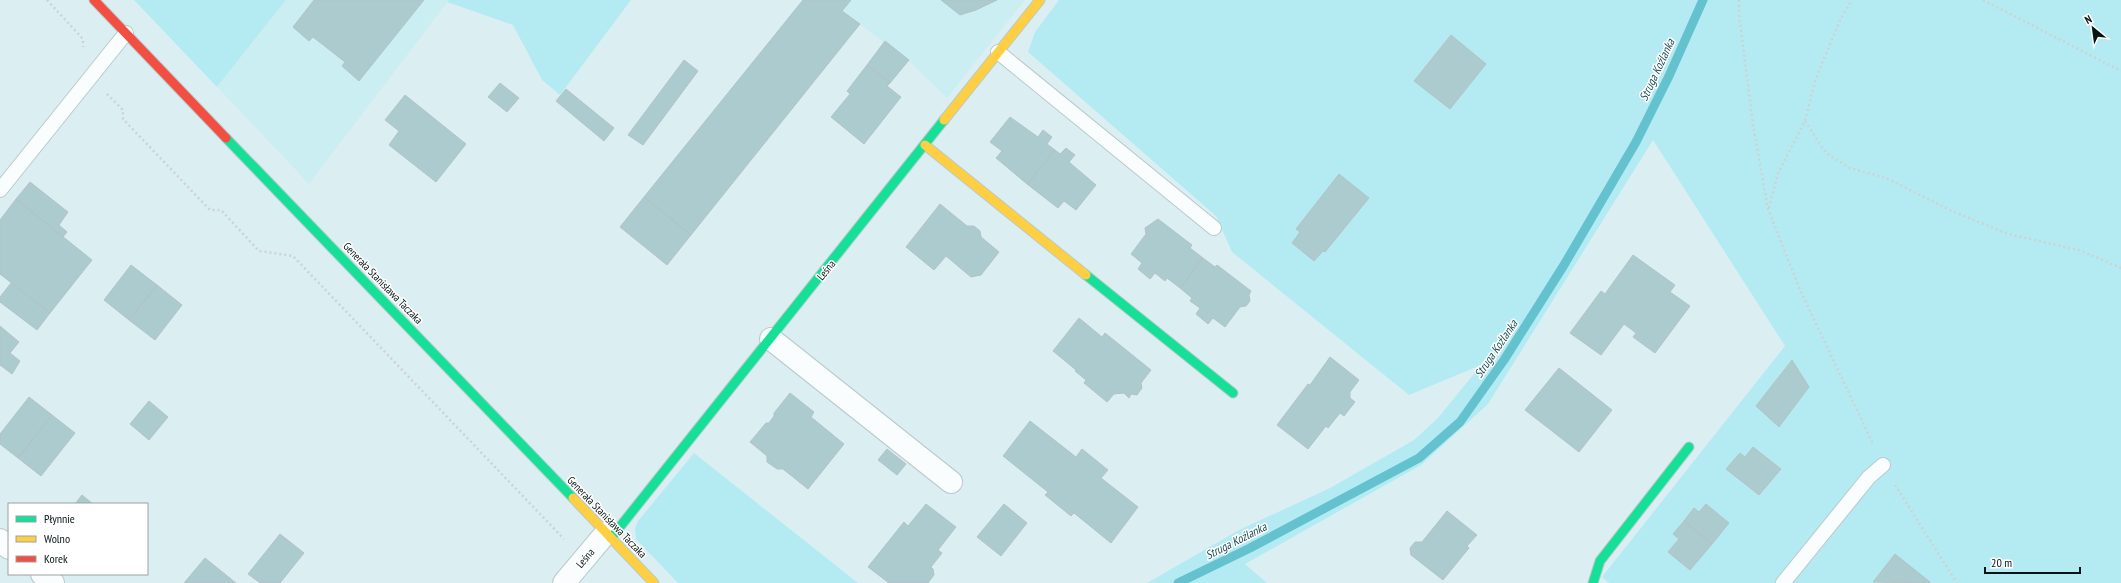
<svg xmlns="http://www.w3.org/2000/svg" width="2121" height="583" viewBox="0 0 2121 583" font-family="'PT Sans Narrow',sans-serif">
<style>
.built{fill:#cbeef3}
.green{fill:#b4ebf3}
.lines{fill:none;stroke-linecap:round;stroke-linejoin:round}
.stream{stroke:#63c2cd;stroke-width:9}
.building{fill:#abcbcf;stroke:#b3c3c5}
.lane-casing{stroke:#bac9cc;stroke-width:16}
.street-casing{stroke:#bac9cc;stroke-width:24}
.fast-casing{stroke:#bac9cc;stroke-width:11}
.slow-casing{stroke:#bac9cc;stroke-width:11}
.jam-casing{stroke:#bac9cc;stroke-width:11}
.path{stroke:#cdd2d3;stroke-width:2.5;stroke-dasharray:2 3;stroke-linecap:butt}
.lane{stroke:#fafdfd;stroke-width:14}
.street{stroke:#fafdfd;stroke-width:22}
.fast{stroke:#16e098;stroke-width:9}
.slow{stroke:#ffcf43;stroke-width:9}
.jam{stroke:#f24e42;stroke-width:9}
.labels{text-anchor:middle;stroke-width:3;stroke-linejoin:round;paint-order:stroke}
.street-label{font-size:11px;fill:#071516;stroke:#fff}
.water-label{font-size:12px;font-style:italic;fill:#1a4e55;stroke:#fff}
</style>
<rect width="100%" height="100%" fill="#dbeff2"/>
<!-- built -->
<path class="built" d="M286,0H449L309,184L217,87Z
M851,0H1025L947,98L909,61L842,11Z"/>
<!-- green -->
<path class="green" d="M134,0H286L217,87Z
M449,0H631L560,95L542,80L513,25L447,2Z
M1059,0H2121V583H1609L1602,577L1785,346L1653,140L1488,404L1421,465L1245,564L1267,583H1147L1239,530L1330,488L1414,440L1438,418L1481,365L1409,395L1232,252L1216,216L1028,52L1035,32Z
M694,453L858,583H678L636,539L635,528L638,521Z"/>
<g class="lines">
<!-- stream -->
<path class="stream" d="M1178,583L1250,548L1419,458L1460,422L1504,360L1564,265L1636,142L1669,76L1703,0"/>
</g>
<!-- building -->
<path class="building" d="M314,0H424L359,81L342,66L345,62L313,37L309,41L293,27Z
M803,0H851L842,11L860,24L691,235L644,197Z
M941,0H997L976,10L960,15Z
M1451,35L1486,64L1450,109L1414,81Z
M885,41L909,60L890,83L867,65Z
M684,60L698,71L643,145L628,135Z
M867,65L890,83L887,86L901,97L864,144L831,117L850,94L847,91Z
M500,83L519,98L507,112L488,97Z
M566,89L614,128L604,141L556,101Z
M405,95L466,144L436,182L389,145L399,131L385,120Z
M1010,117L1038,137L1043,130L1052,137L1047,144L1055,150L1027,184L996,158L1002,151L990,142Z
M1066,148L1075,155L1069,162L1096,185L1076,210L1064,201L1058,208L1027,184L1055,150L1060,154Z
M1339,174L1369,198L1325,252L1323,251L1314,261L1292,243L1300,232L1296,229Z
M30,182L68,212L59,225L67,232L63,237L16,199Z
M644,197L691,235L667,265L620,227Z
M16,199L92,260L50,313L0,274V220Z
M940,204L967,226H974L980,231L981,237L999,252L981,275L971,277L946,256L934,270L906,247Z
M1158,219L1192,245L1190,248L1203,258L1180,288L1167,278L1165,281L1155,273L1150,279L1138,269L1142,263L1131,254L1146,234L1145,228Z
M1633,255L1675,285L1670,292L1690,306L1655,353L1633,337L1636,333L1624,324L1601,355L1570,333L1601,291L1605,294Z
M1203,258L1215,267L1217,265L1251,291L1249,295L1250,301L1246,306L1240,307L1225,327L1213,318L1208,324L1196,314L1200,308L1190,301L1192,298L1180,288Z
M131,265L157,285L129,320L104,300Z
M11,283L50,313L37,330L0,302V297Z
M157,285L182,305L155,340L129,320Z
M1079,318L1102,337L1105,333L1151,370L1141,383L1142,388L1137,395L1131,394L1129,398L1124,393L1114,394L1107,402L1084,383L1086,380L1075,371L1076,370L1053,351Z
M0,326L19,342L10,353L20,361L12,374L0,365Z
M1330,357L1359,380L1350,392V398L1355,402L1344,416L1340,413L1328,428L1326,426L1308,449L1277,425L1308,384L1310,385Z
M1792,360L1809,387L1779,427L1756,406Z
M1559,368L1612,410L1579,452L1525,410Z
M790,393L814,412L811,417L844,444L808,489L783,469H777L767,462V456L750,442L766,423H769L774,416V413Z
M29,397L52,415L18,458L0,444V434Z
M149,401L168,417L149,440L130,424Z
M52,415L75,433L41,476L18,458Z
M1030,421L1076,457L1082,449L1108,470L1101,478L1138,507L1111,543L1074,513L1071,516L1045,495L1048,492L1003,456Z
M1753,447L1781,469L1759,495L1726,469L1740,453L1745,457Z
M887,449L906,464L897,475L878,460Z
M82,495L93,504H75Z
M926,504L956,527L938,550L942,553L931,567L933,569L934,575L928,583H889L868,567L904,522L908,526Z
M1004,504L1027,523L1001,556L977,537Z
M1706,504L1729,523L1712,544L1684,521L1694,508L1699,512Z
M1447,511L1477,535L1467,546L1469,548L1443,580L1411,555L1410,548L1415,542H1422Z
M1684,521L1712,544L1690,570L1668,552L1679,539L1673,534Z
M280,534L304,553L280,583H260L248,574Z
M1895,554L1930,582L1929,583L1873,582Z
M205,558L236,583H184Z"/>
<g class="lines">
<!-- lane casing -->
<g class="lane-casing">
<path id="lane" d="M998,52L1214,228
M0,190L126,33
M1783,583L1869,477L1883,465"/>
</g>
<!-- street casing -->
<g class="street-casing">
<path id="street" d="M771,339L951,482
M0,540L9,548
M42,574L53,583
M564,583L606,533"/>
</g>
<!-- fast casing -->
<g class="fast-casing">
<path id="fast" d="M226,138L573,498
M1086,275L1233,393
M611,538L944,120
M1593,583L1600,561L1689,447"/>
</g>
<!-- slow casing -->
<g class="slow-casing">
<path id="slow" d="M944,120L1040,0
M925,145L1086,275
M573,498L654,583"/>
</g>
<!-- jam casing -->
<g class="jam-casing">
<path id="jam" d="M94,0L226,138"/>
</g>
<!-- path -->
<path class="path" d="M47,0L83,39V47
M1739,0V14L1753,125L1768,209L1801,292L1873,444
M1983,0L2121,71
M107,94L123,110V119L210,210H221L259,251L293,256L564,539
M1805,121L1826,153L1850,168L1886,178L1952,211L2008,234L2079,250L2121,268
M1769,208L1778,173L1805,121L1816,78L1841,18L1852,0
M1895,485L1957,583"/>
<!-- lane -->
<use href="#lane" class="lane"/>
<!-- street -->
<use href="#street" class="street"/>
<!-- fast -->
<use href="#fast" class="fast"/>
<!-- slow -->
<use href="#slow" class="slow"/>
<!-- jam -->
<use href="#jam" class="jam"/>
</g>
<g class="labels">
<!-- street labels -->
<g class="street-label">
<text transform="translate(826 270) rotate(-51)" y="4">Leśna</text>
<text transform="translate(383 283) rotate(46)" y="4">Generała Stanisława Taczaka</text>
<text transform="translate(607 517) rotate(46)" y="4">Generała Stanisława Taczaka</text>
<text transform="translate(585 558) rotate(-50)" y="4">Leśna</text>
</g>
<!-- water labels -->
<g class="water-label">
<text transform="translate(1657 70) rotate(-65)" y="4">Struga Koźlanka</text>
<text transform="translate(1496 349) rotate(-56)" y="4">Struga Koźlanka</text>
<text transform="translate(1236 541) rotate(-27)" y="4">Struga Koźlanka</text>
</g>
</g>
<!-- legend -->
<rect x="8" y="503" width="140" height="72" fill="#ffffff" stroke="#9ca1a2"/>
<rect x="16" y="516" width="20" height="6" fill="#16e098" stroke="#9ca1a2"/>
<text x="44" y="523" font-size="12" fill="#071516">Płynnie</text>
<rect x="16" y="536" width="20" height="6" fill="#ffcf43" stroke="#9ca1a2"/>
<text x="44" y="543" font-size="12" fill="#071516">Wolno</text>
<rect x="16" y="556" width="20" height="6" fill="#f24e42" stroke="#9ca1a2"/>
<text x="44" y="563" font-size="12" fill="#071516">Korek</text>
<!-- north arrow -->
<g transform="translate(2093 28) rotate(331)" stroke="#ffffff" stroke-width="3" paint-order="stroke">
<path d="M0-3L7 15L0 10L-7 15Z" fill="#071516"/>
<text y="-6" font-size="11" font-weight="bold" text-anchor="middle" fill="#071516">N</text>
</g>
<!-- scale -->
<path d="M1985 567v6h95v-6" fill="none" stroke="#071516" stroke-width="2"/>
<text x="1991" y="567" font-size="12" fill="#071516" stroke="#ffffff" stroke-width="3" paint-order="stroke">20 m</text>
</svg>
